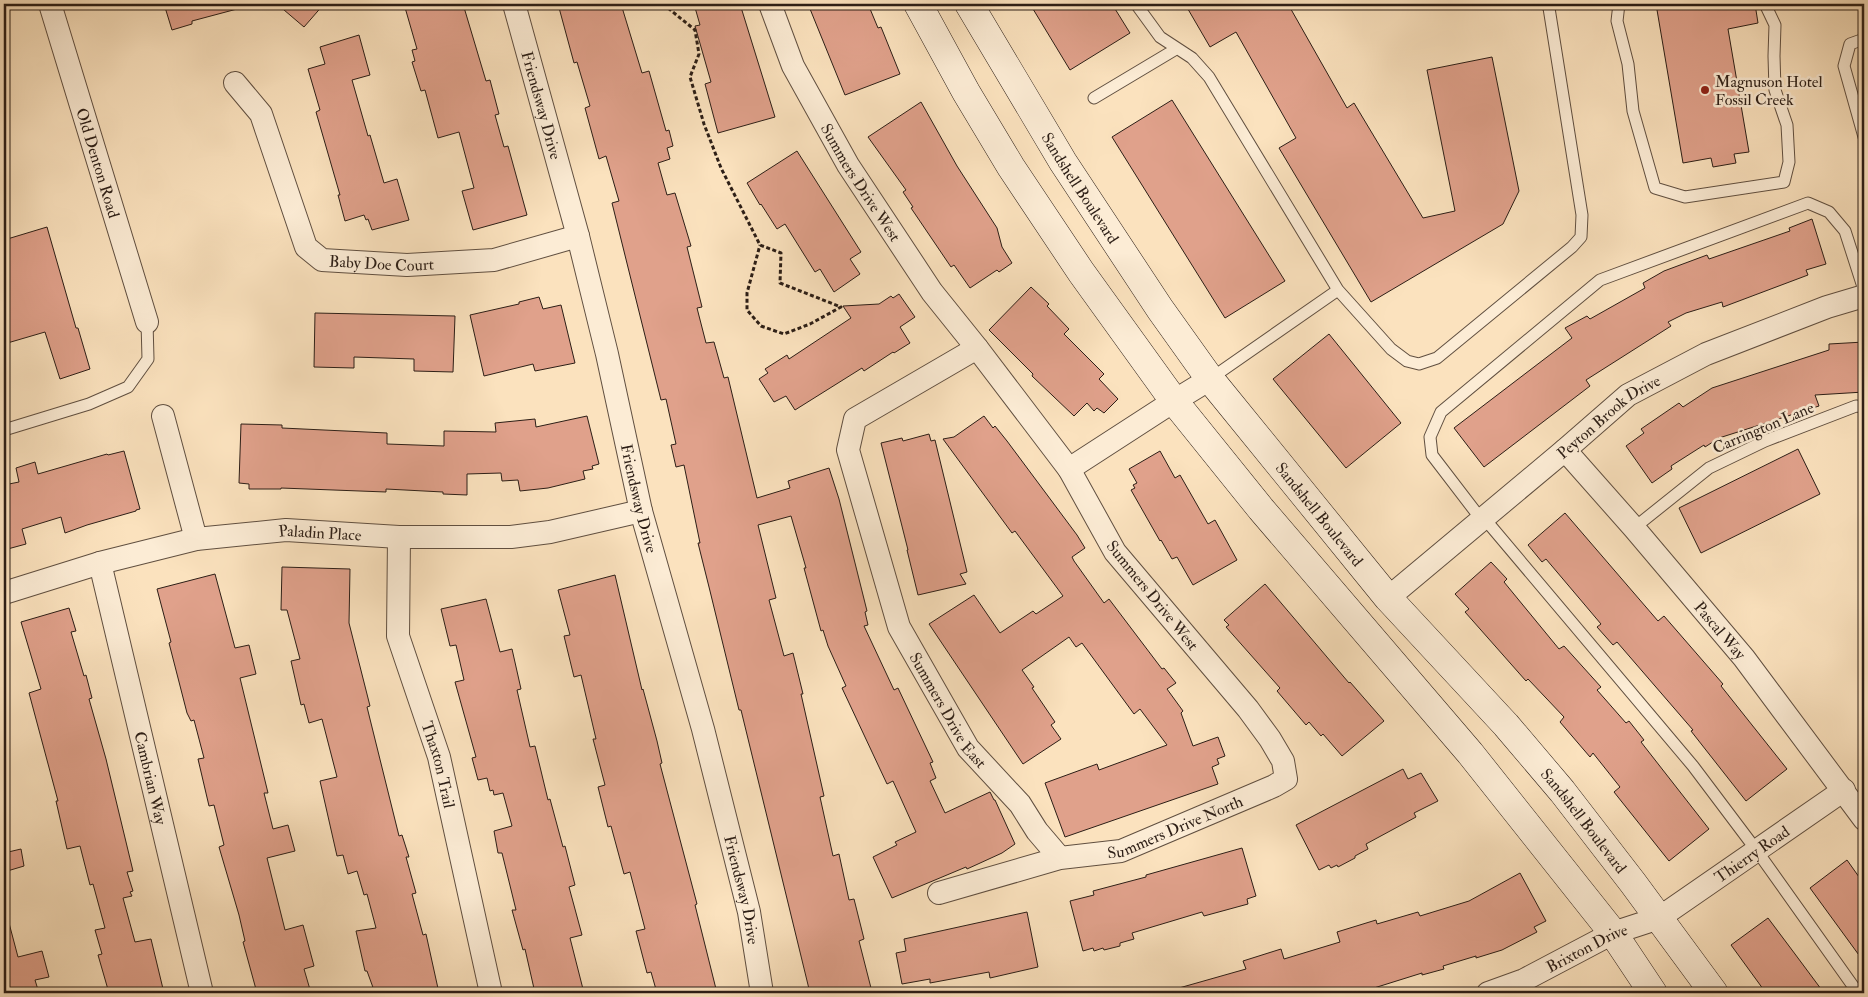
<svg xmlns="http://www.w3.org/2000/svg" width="1868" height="997" viewBox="0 0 1868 997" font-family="'IM FELL Double Pica',serif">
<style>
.building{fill:#e0a18b;stroke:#2c1e16}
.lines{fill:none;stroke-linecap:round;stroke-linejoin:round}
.lane-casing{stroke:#604f40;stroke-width:13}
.street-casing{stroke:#604f40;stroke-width:24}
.secondary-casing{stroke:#2c1e16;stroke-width:29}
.path{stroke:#2c1e16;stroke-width:3;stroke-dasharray:4 2.5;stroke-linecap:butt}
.lane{stroke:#fcecd5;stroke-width:11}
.street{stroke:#fcecd5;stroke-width:22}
.secondary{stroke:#fcecd5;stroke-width:28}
.poi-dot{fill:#8f2418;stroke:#fcecd5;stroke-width:2}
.labels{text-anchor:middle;stroke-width:5;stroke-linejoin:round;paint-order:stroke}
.poi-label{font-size:16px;fill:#2c1e16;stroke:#fcecd5;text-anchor:start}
.street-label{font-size:16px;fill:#2c1e16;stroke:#fcecd5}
</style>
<rect width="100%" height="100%" fill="#fbe2be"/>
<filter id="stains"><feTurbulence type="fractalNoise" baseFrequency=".004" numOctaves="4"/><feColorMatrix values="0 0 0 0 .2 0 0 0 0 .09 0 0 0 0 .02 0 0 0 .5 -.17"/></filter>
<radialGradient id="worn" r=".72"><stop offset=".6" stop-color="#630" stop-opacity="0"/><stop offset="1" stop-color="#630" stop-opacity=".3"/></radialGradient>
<!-- building -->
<path class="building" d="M164,4H236L237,9L192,21V24L172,30Z
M277,4H324L304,27Z
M404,4H463L486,81L490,80L499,114L495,115L504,147L508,146L527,215L473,230L462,191L474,188L459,132L438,138L425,90L421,91L412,62L415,61L412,50L417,49Z
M558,4H621L642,73L649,71L666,131L669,130L673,146L667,148L670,159L658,163L667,195L675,193L691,246L687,247L702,307L697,308L706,343L714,342L724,378L728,377L757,498L790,488L788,481L829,468L839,499L867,611L865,612L868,625L864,626L894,690L898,688L933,762L930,763L936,778L930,781L945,813L990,792L994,800H995L1015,844L1002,853L967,869L966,867L892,898L873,857L897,845L895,842L916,832L893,781L887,784L842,688L846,686L828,646L823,630L821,631L804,568H806L791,516L758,525L776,598L769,600L784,656L793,653L803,694H801L824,796L820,797L833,856L839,854L849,900L854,899L864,939L859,941L871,988L850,993H810L741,710H739L710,591L698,543H700L684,465L676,467L671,445L676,444L666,399L661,400L612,203L619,201L606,156L599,159L585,108L590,106L577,62L574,63Z
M694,4H740L775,117L718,133L705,84L711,82L695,26L700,25Z
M808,4H868L878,28L881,27L900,74L845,95Z
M1030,4H1112L1130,33L1070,70Z
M1185,4H1288L1347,108L1354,103L1423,218L1455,211L1427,70L1492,57L1519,191L1503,224L1371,302L1279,148L1296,138L1236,32L1210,47Z
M1656,4H1755L1758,23L1728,29L1749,152L1734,154L1736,163L1713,167L1711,158L1683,163Z
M359,35L370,75L352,80L368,136L370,135L384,183L397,179L409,220L372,230L368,219L366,220L364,215L345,221L338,195H340L316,112L320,110L308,69L325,64L320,47Z
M1172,100L1285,281L1225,318L1112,137Z
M921,102L957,166L997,228L1002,247L1012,263L999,272L997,270L970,288L954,265L951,267L911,208L913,207L903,192L906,190L868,137Z
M797,151L861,252L850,259L860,274L834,292L820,269L815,272L785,224L777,229L761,204L760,205L747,183Z
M1812,219L1826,264L1806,270L1808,275L1723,307L1722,302L1686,313L1668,322L1671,326L1586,380L1590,386L1484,467L1454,428L1572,338L1565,328L1587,316L1590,319L1645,288L1643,283L1664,271L1707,255L1709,259L1790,231L1789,228Z
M47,227L76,328H78L90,369L60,379L45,332L4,344V240Z
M1031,287L1049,304L1047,306L1069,329L1064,334L1104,374L1099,379L1118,399L1104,413L1097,408L1094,411L1087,403L1074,416L1032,376L1033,374L989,330Z
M899,294L915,317L900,327L910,343L894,353L893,352L864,371L862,368L795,410L786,396L774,402L759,379L768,373L765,369L787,355L789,359L851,318L843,306L879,304L891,296L893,298Z
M539,297L543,309L561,305L575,363L535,371L533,364L484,376L470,315L519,304V302Z
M315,313L455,316L453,372L414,371V359L354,357V368L314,367Z
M1329,334L1401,423L1346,468L1273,379Z
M1864,342V392L1815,395L1819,406L1719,438L1705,447L1704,445L1671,466L1672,469L1652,483L1626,446L1644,433L1641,429L1679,403L1683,407L1712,388L1829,350V344Z
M587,416L599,464L592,466L593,469L583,471L585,479L548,488L520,491L518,480L502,481L501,473L467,474V495L443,494V492L386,489V492L281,488V489H249V484L239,483L241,424L282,425V428L387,433V444L444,446V431L496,432L495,423L535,419L536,427Z
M984,416L993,428L995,426L1007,441L1077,535L1085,548L1072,557L1074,561L1104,603L1109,599L1162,669L1164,668L1176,683L1167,689L1183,711L1181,713L1193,746L1218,737L1225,756L1217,759L1219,764L1212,767L1218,784L1065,837L1045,783L1097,764L1099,770L1167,745L1140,709L1134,714L1082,643L1076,647L1069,637L1022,670L1034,687L1032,688L1055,722L1051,725L1061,739L1023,764L929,624L974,595L1000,633L1033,611L1036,614L1063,596L1015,531L1012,533L943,439L954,437Z
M929,434L931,441L935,440L967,572L960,574L966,584L918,595L907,550H908L881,443L902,438L903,441Z
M1798,449L1820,494L1701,553L1679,508Z
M124,451L140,509L136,510V511L87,525L65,533L61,517L22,529L26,544L4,550V485L19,482L16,468L35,462L38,474L107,454L108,455Z
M1160,451L1175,478L1180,475L1208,524L1215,520L1237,560L1193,585L1177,557L1172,559L1161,540L1160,541L1131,490L1135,488L1133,485L1137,483L1129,469Z
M1565,513L1658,621L1664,616L1723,684L1721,686L1787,769L1746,801L1691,731L1693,730L1617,642L1613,645L1597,627L1601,624L1546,559L1542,562L1528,545Z
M1491,562L1507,579L1504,582L1559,649L1564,646L1601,687L1597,690L1626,723L1629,721L1644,740L1641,742L1709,829L1669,861L1614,792L1620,787L1593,753L1590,757L1560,722L1564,717L1528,679L1526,681L1465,612L1469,609L1455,594Z
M282,567L350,569L349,623L370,706L367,707L399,836L402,835L409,857H406L416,893L412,894L423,935L426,934L439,993H375L367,971H365L356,931L376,928L367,894L364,895L357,871L348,874L343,855L337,856L320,781L337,777L322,719L309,723L304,704L301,705L291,661L300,659L287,610H281Z
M215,574L235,648L249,645L256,674L240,678L268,793H264L273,829L288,825L295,851L267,858L285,930L303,925L314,966L304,969L311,993H257L243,942L245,941L239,915L219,847L224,845L214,805L209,806L198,759L204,758L194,720L191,721L187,713L169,643L171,642L157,589Z
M615,575L642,690L643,689L657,741L662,763L660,764L697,904L695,905L717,993H657L651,972L647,973L636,931L645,929L630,872L624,874L611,826L608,827L598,787L605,785L593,739H596L581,675L574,677L564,636L570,635L558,590Z
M1265,584L1349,683L1350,682L1384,721L1342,756L1323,734L1321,736L1309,722L1306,725L1277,691L1280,688L1226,627L1229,625L1224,620Z
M486,599L500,652L512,649L521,689L517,690L530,747L535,746L548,800L550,799L563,847L565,846L575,885L569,887L582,935L570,938L584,993H535L525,949L523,950L512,910H516L502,853H498L494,831L512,826L503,793L494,795L493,790L490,791L487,778L478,780L472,758L476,757L455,682L464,680L456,645L450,646L441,609Z
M69,608L76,631L71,632L84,676L86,675L92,698L89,699L106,759L133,871L127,872L133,891L130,892L132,896L123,898L135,942L151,939L164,993H109L98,955L102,954L95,930L105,928L93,884L90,885L80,846L67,849L56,801H58L29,693L41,689L21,622Z
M1403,769L1408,779L1421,773L1438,801L1414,813L1416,817L1366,844L1368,849L1355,856V858L1338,867L1337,865L1331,868L1329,865L1319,870L1296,825Z
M1242,848L1256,896L1247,899L1248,904L1204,916L1202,912L1132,933L1134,939L1120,943V946L1104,950L1103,948L1094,951L1093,948L1083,951L1070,901L1094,895L1093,891L1146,877V875Z
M21,849L24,866L4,872V853Z
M1847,860L1864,884V962L1810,888Z
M1520,873L1546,921L1534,927L1537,932L1502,950L1476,958V956L1443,966L1444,969L1422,975V973L1358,993H1180L1179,988L1246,969L1243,961L1281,949L1284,959L1340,942L1337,932L1376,920L1377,924L1418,912L1420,916L1469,901Z
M1027,912L1038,967L990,978L989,972L930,983V979L902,984L896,953L906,951L904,939Z
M1768,918L1795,954L1824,993H1766L1731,945Z
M9,923L18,957L42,951L49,977L35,980L39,993H4V924Z"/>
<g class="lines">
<!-- lane casing -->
<g class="lane-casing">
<path id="lane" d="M1136,4L1160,37L1192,58L1209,77L1338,290L1391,349L1407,361L1419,364L1437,358L1572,247L1581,237L1582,215L1549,8L1546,4
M1619,4L1617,21L1628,64L1633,111L1655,188L1685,197L1784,182L1789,162L1787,125L1775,90L1774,56L1775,25L1765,4
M1864,39L1850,44L1844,66L1864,137
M1094,98L1176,49
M1210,379L1338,290
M4,430L89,404L128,387L148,359L147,322
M1484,518L1693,766L1757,851L1858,993
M1481,519L1432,455L1430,437L1441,412L1600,280L1808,203L1829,212L1845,231L1864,290
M1634,528L1709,468L1765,441L1856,406L1864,407"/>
</g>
<!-- street casing -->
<g class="street-casing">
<g id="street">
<path id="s1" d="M50,4L147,322"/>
<path id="s2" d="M514,4L578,236L607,354L641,511L703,729L749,912L762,993"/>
<path id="s3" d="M770,4L793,66L848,165L932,292L977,348"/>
<path id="s4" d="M235,83L261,114L306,247L322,260L407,265L494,260L578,236"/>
<path d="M163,416L196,539"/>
<path id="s5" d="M1565,450L1634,528L1744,658L1864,819"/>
<path d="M1069,469L1174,401L1210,379"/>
<path id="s6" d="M399,537L398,636L439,757L491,993"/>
<path id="s7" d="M100,563L202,993"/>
<path id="s8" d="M4,593L100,563L196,539L286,530L399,537H511L550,532L641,511"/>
<path id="s9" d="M1388,598L1565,450L1628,395L1706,354L1827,307L1864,296"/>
<path id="s10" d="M939,893L1060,858L1121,851L1274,786L1286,779L1283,761L1270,739L1248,709L1115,552L1069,469L977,348L855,419L848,450L899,627L968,748L1020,804L1037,831L1060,858"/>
<path id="s11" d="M1488,993L1524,980L1613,933L1659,918L1844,790"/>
</g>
</g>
<!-- secondary casing -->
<g class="secondary-casing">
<g id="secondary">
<path d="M918,4L966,92L1011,167L1081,272L1174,401L1261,509L1470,753L1613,933L1653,993"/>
<path id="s12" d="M969,4L1063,162L1160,309L1210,379L1388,598L1506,725L1562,791L1633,883L1714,993"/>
</g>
</g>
<!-- path -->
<path class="path" d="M663,4L695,30L699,54L690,77L704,124L721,168L760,245L781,253L780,283L841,307L810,324L784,334L761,326L747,310V293L760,245"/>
<!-- lane -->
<use href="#lane" class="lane"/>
<!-- street -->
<use href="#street" class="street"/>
<!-- secondary -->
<use href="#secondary" class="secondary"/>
</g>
<!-- markers -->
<circle class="poi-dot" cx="1705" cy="90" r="5"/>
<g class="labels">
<!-- poi labels -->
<g class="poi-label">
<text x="1715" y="87">Magnuson Hotel<tspan x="1715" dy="18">Fossil Creek</tspan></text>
</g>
<!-- street labels -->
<g class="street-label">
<text dy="6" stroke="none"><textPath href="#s2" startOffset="105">Friendsway Drive</textPath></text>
<text dy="6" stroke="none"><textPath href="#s1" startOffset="166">Old Denton Road</textPath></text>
<text dy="6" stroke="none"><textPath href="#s3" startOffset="201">Summers Drive West</textPath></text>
<text dy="6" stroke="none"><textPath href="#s12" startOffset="215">Sandshell Boulevard</textPath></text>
<text dy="6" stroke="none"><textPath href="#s4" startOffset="261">Baby Doe Court</textPath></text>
<text dy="6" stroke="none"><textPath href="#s9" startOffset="286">Peyton Brook Drive</textPath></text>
<text transform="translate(1763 427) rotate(-23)" y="6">Carrington Lane</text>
<text dy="6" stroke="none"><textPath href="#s2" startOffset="510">Friendsway Drive</textPath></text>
<text dy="6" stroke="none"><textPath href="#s12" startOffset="620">Sandshell Boulevard</textPath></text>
<text dy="6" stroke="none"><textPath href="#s8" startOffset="324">Paladin Place</textPath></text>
<text transform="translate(1153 595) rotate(51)" y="6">Summers Drive West</text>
<text dy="6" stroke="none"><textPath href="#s5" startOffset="238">Pascal Way</textPath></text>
<text dy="6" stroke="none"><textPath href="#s10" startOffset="1355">Summers Drive East</textPath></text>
<text dy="6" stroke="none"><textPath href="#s6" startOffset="234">Thaxton Trail</textPath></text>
<text dy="6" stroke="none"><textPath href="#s7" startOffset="221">Cambrian Way</textPath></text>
<text dy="6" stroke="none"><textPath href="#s12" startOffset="1025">Sandshell Boulevard</textPath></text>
<text dy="6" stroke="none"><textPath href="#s10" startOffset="246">Summers Drive North</textPath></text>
<text dy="6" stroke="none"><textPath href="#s11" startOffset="300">Thierry Road</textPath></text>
<text dy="6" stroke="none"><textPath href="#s2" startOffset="915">Friendsway Drive</textPath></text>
<text dy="6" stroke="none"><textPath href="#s11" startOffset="109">Brixton Drive</textPath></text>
</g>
</g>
<!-- margin -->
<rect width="1868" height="997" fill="none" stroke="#fbe2be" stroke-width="20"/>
<rect x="5" y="5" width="1858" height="987" fill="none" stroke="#2c1e16" stroke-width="2.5"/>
<rect x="10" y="10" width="1848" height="977" fill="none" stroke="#2c1e16"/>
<rect width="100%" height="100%" filter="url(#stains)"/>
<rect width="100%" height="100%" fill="url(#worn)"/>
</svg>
